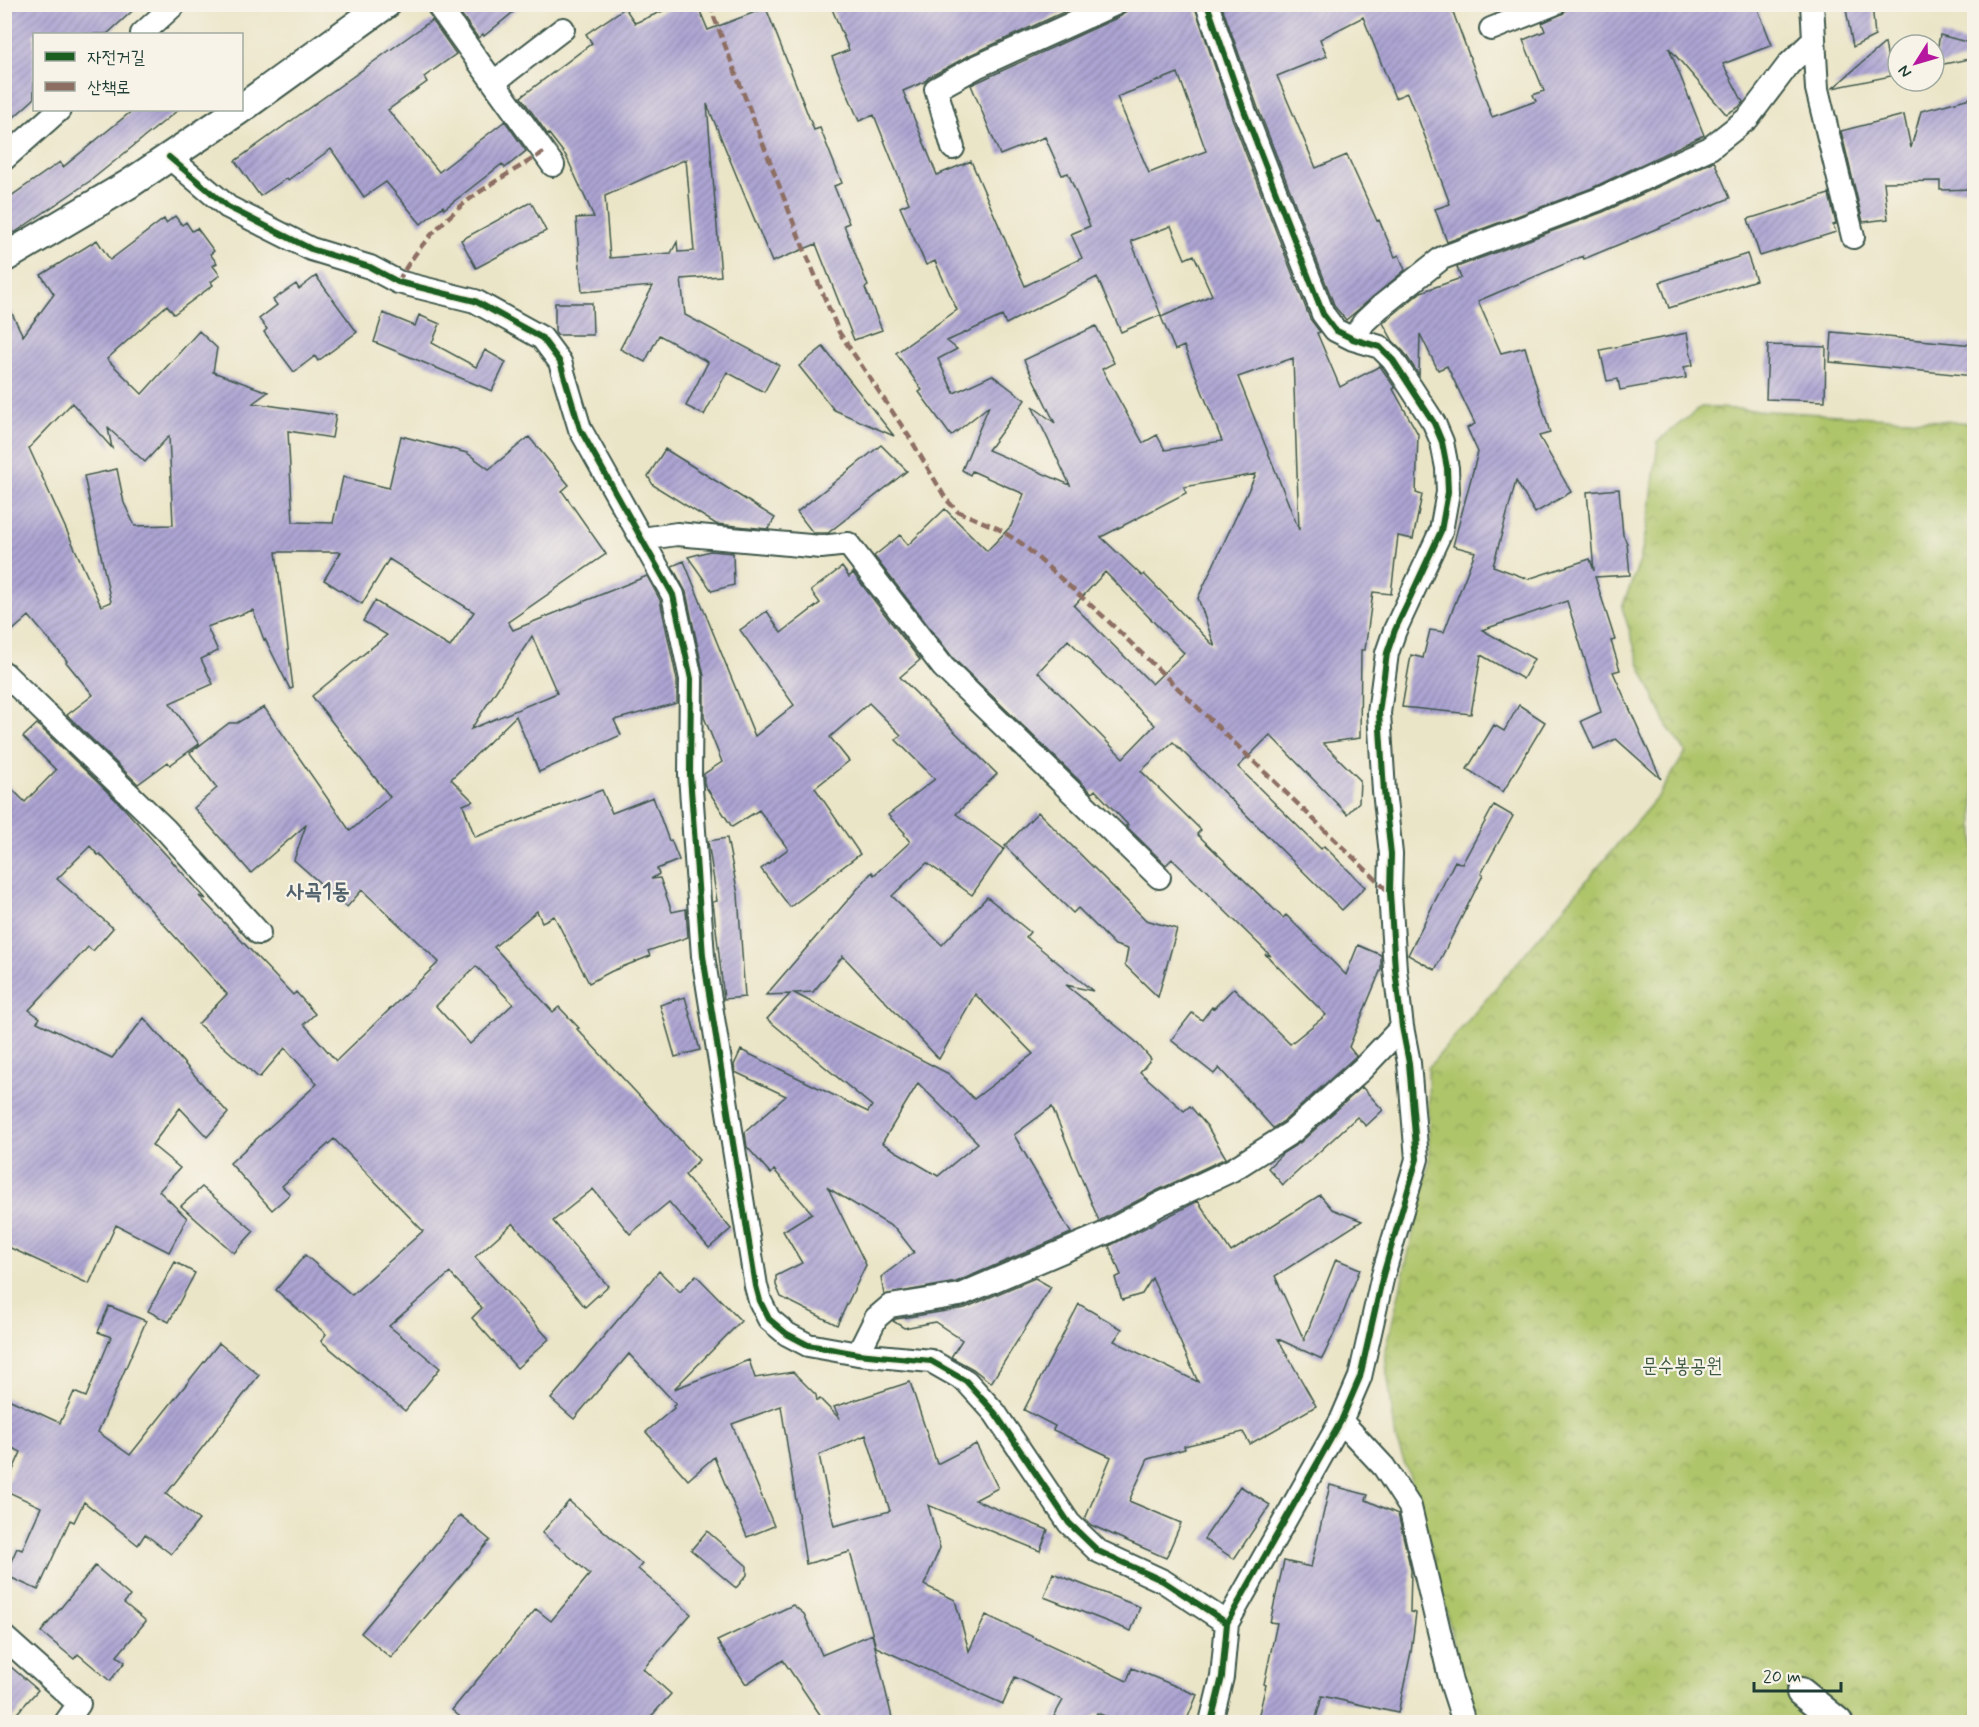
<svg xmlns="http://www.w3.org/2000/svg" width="1979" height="1727" viewBox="0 0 1979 1727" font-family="Mynerve,'Poor Story',sans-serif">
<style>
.park{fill:url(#park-crowns);stroke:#67814f;stroke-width:1.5}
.building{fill:url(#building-hatch);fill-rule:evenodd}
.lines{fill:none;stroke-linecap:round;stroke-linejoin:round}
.minor-casing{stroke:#3e564a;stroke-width:26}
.tertiary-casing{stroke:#3e564a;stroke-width:32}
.minor{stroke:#fff;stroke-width:22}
.tertiary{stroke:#fff;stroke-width:28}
.quiet{stroke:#8d6e63;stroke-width:4.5;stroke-dasharray:9 4.5;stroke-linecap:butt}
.cycleway-casing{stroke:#f7f3e8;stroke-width:10}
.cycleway{stroke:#1b5e20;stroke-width:6}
.labels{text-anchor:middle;stroke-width:4.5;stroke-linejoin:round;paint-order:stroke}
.park-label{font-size:20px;fill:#3c583f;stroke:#f7f3e8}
.quarter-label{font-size:22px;font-weight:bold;fill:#51616c;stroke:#f7f3e8}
</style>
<defs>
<pattern id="park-crowns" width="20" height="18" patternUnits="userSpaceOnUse" patternTransform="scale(1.5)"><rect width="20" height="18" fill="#afc56a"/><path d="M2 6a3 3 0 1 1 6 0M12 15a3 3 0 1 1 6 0" fill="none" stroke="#8ea158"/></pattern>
<pattern id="building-hatch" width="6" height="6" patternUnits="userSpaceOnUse" patternTransform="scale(1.5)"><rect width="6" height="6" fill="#ada4d3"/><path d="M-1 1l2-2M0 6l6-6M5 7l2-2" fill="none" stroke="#8c87ac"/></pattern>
</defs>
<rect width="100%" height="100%" fill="#f7f3e8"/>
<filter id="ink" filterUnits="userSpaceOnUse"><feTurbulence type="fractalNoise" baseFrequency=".0167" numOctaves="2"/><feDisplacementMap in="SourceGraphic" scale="12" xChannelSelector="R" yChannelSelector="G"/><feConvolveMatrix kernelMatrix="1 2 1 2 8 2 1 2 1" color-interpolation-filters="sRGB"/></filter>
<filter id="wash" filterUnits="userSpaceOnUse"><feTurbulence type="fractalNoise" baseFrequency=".008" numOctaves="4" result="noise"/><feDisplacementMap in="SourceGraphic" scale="24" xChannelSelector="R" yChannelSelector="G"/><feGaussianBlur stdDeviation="1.35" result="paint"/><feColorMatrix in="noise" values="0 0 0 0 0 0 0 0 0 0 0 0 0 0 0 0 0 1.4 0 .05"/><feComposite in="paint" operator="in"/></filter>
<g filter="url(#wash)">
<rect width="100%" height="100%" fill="#ebe5c8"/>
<!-- park -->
<path class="park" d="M1701,407L1974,423V1722H1475L1462,1676L1421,1507L1396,1440L1385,1354L1429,1164L1428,1068L1659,795L1686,752L1667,726L1640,665L1622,607L1640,561L1650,510L1658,441Z"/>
<g id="blocks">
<!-- building -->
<path class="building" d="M4,4H140L107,34H34V99L4,126Z
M454,4H523L484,36L483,34L478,38Z
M679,4H697L708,30L766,8L814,130L820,128L842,183L834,186L849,223L844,225L868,286L865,288L882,330L854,340L816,244L772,262L707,104L721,276L681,279L685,315L779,365L764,392L727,372L704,415L686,406L708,362L659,335L645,362L620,349L653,286L582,292L576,218L594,217L566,156L549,134L548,135L521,97L592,43L586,34L625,8L635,23ZM686,159L694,251L678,252L677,242L671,253L610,258L605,196Z
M830,4H1081L970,55L929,77L924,82L903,91L937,175L971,161L1025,286L1082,258L1071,234L1090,226L1068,173L1062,175L1045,137L1000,155L971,85L1121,16L1126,11L1128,4H1194L1232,118L1310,319L1320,332L1317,333L1340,387L1380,366L1395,388L1393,389L1418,434L1416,493L1422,495L1413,539L1398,536L1391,594L1373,592L1365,650H1361L1360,738L1323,743L1360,780L1359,802L1347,814L1270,735L1238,767L1321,849L1324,846L1365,887L1342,910L1173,742L1141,771L1201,830L1197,834L1283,918L1286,915L1346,975L1358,945L1381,955V969L1349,1047L1356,1056L1284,1121L1273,1128L1219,1068L1214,1074L1171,1040L1192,1013L1202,1020L1212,1007L1214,1008L1234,988L1290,1044L1326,1015L1265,954L1271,956L1172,859L1166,865L1126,826L1128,825L1095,790L1092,793L953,658L874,556L900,535L908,545L945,509L987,551L1011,526L1024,494L972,471L970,475L962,470L989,406L951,436L919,392L922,390L896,353L957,310L935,261L926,265L900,207L909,203L874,115L859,121L832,57L849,50ZM1178,73L1206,151L1149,173L1117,97ZM1171,226L1185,259L1194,255L1212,295L1161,317L1175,350L1184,346L1222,441L1165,450L1157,435L1143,443L1102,369L1114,363L1096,326L1024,360L1055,423L1032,406L1070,485L988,450L1025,400L992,375L954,393L938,359L957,349L947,341L1002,316L1006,324L1097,277L1121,332L1161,315L1131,241ZM1293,358L1299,530L1238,377ZM1256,474L1198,598L1215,647L1144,574L1142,576L1101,537L1186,493L1184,487ZM1105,572L1184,653L1152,684L1074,606ZM1068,640L1155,725L1123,758L1038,672Z
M1221,4H1450L1492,117L1536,101L1533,95L1544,91L1523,40L1545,31L1542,23L1564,13L1567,4H1756L1772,45L1723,64L1743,102L1739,107L1726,114L1669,48L1704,135L1592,188L1447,242L1435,209L1450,204L1415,110H1414L1407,93L1395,98L1363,17L1320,39L1327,56L1277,76L1316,168L1347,155L1377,221L1379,220L1395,257L1399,255L1405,270L1346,320L1335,307L1258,108Z
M1845,4H1872L1875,36L1853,47Z
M432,20L456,54L424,77L427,82L388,110L439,172L505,121L526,151L505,168L502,164L444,209L443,206L421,224L386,182L364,197L331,149L288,180L287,178L260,196L235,161Z
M1940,35L1974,44V58L1934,66Z
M1885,43L1891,76L1833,88Z
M1974,97V189L1940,190V181L1884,182L1888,219L1863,222L1841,131L1904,115L1911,148L1921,111Z
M133,110H178L90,181L14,233L4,218V201L60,162L63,167Z
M1714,161L1730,198L1584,259L1583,256L1478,301L1501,353L1525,347L1550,433L1539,436L1571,492L1535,513L1516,481L1493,566L1528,579L1590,559L1594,571L1587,492L1619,489L1623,535L1627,543L1630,575L1595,577L1615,640L1611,641L1620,670L1613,672L1661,779L1616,739L1594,749L1581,721L1601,712L1567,601L1482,630L1534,659L1523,679L1481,655L1471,714L1402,707L1411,655L1423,658L1430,630L1444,632L1475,552L1453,546L1478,452L1467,428L1475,424L1447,366L1438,370L1420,334L1419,375L1404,352L1393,341L1383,323L1421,292L1461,278L1457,267L1603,212Z
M1829,194L1836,224L1833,225L1836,232L1760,256L1748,219Z
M531,202L546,231L476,268L461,240Z
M175,216L182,225L186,222L192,231L197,228L214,251L210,254L217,263L213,266L220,275L211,282L213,285L174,314L167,305L107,359L142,394L199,331L217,348L213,372L268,392L253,403L336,415L332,438L288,431L293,522L333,523L343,477L389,488L401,436L467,453L489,469L529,437L569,485L562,491L606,554L508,622L513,630L647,576L660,600L677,680V703L614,720L621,735L539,772L516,716L451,779L473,801L463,805L475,837L602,790L612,813L653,797L669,841L671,840L679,860L657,869L659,874L651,879L660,878L672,912L686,909L688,937L648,951L650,956L612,971L589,983L554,916L542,922L537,911L494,947L553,1012L559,1007L579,1028L577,1029L699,1160L685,1175L731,1229L709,1248L669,1202L630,1234L593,1189L553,1221L608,1286L585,1307L513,1223L475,1257L549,1339L517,1368L472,1318L482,1308L450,1273L389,1326L440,1368L405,1411L321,1341L326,1334L276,1290L305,1255L352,1295L423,1231L334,1139L282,1186L290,1194L272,1210L230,1163L317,1084L285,1048L259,1078L198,1024L227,994L100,854L98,855L90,846L57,879L113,928L93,951L88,947L29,1010L40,1018L37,1022L112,1058L144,1018L228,1113L207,1137L180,1108L152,1145L180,1168L159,1191L187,1218L169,1252L116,1225L89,1284L4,1245V781L25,802L56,770L23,737L37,724L121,805L206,899L199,896L293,995L296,992L315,1014L304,1024L336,1061L439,962L362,890L347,907L294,860L306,825L251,873L194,808L217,788L190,753L229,723H237L264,707L350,831L390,797L312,696L387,635L363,621L375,601L450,647L474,612L389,559L362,604L324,580L341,552H276L293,688L290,689L265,639L264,640L253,610L207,627L218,651L201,659L213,684L170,703L199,744L170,765L168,762L138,784L67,715L93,695L66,662L67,661L29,616L4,638V297L23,336L54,294L41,275L97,240L110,260L164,219L166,223ZM72,403L112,448L108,428L145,462L169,436L173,525L135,526L124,503L117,469L84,476L111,602L101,606L29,448ZM532,636L557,693L471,729ZM476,966L513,1004L470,1044L436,1006Z
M1747,254L1756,280L1669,308L1660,282Z
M316,276L357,332L318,361L315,356L294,372L264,332L267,329L259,319L277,305L273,300L296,284L299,289Z
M555,303H592L593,335H557L555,332Z
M383,313L415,326L419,315L440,324L432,343L476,367L485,350L506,362L492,391L374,342Z
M1832,332L1974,345V376L1830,362Z
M1687,333L1693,365L1684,367L1686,378L1620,390L1618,379L1607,381L1600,350Z
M1768,345L1826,347L1825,401L1766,399Z
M823,347L894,436L834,410L799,366Z
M881,445L907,471L828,533H813L797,512Z
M665,449L775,518L768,529L716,524L653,485L648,476Z
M710,551L733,553L734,585L712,591L688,557Z
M684,561L755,736L794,705L740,630L767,611L781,633L820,603L811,591L842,567L849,577L853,573L920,660L900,677L997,774L956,814L1004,849L972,895L927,863L892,896L942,945L987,897L1030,932L1026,937L1093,991L1066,985L1135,1041L1151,1059L1140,1072L1184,1111L1190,1106L1207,1126L1226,1158L1154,1192L1099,1221L1052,1107L1014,1135L1071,1233L956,1282L884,1295L881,1277L914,1252L896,1229L828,1188L866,1265L837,1325L781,1297L776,1285V1276L802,1263L783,1231L812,1213L774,1170L771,1174L747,1147L745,1132L786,1096L735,1072L734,1065L741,1050L868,1112L872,1106L767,1019L790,994L766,995L872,872L874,875L910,842L904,834L905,833L888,815L935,779L896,740L901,735L869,703L830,737L849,761L815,788L860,854L790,907L761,869L788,849L759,810L732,827L704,784V774L722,762L704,717V676L686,592L672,566ZM843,956L939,1059L975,994L1033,1054L974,1099L949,1074L794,993L813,992ZM918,1083L978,1143L938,1176L882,1143Z
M1519,705L1545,722L1503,792L1467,769L1494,725L1504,731Z
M1494,805L1513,816L1481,874L1483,875L1435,970L1408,955L1455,861L1462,864Z
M1038,812L1146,920L1177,929L1158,997L1125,965L1128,949L1115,945L1078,908L1073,913L1005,846Z
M727,838L738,894L745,997L724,999L713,902L717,901L708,841Z
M685,997L700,1050L675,1057L660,1005Z
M1362,1087L1383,1110L1366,1126L1357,1117L1283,1185L1268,1168L1283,1153L1301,1142Z
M202,1187L254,1231L234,1253L181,1206Z
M1320,1195L1332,1209L1362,1221L1275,1276L1304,1340L1336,1259L1360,1269L1341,1319L1322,1359L1278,1339L1316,1406L1250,1444L1243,1432L1184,1446L1185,1449L1148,1459L1129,1501L1181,1523L1166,1558L1091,1525L1085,1519L1111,1457L1053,1430L1055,1426L1024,1410L1079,1304L1122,1329L1114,1341L1198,1382L1152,1278L1142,1294L1122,1300L1115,1278L1121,1275L1109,1246L1198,1201L1231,1252Z
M175,1262L195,1273L169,1322L148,1311Z
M659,1271L680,1292L696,1275L741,1321L674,1389L749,1360L755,1378L793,1372L816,1395L817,1401L820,1399L840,1419L834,1407L910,1382L937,1464L976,1444L998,1488L975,1500L1048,1530L1040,1551L928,1505L940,1548L924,1585L955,1600L969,1651L986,1615L1127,1681L1132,1668L1197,1695L1186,1722H1120L1097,1713L1092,1722H1051L1063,1700L1015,1677L1003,1704L876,1647L850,1552L806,1564L781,1406L732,1424L774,1526L747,1537L714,1457L688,1480L646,1432L674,1408L673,1406L676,1404L629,1354L574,1419L551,1399ZM866,1435L890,1511L834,1526L819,1455Z
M1035,1278L1051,1287L991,1383L973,1369L951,1357L962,1340L935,1322L904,1328L893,1321L896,1319L965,1308Z
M109,1306L146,1321L98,1432L130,1455L219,1343L259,1375L166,1494L199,1520L171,1554L145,1534L138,1545L84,1502L74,1522L70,1520L38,1590L5,1575L17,1548L22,1550L41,1507L4,1490L21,1452L4,1444V1397L60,1423L74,1392L86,1397L111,1337L98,1332Z
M1330,1485L1368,1495L1366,1500L1398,1514L1411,1570L1410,1612L1416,1613L1411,1652L1398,1713L1322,1696L1315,1722H1257L1266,1685L1264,1684L1277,1623L1270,1622L1284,1561L1311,1567Z
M1240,1486L1270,1505L1234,1559L1204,1539Z
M569,1501L642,1564L638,1569L691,1614L643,1669L671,1694L646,1722H466L452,1710L536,1609L551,1621L590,1574L542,1533Z
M460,1515L490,1540L391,1658L361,1633Z
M707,1531L747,1566V1575L736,1588L691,1550Z
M95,1566L130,1596L124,1603L146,1621L117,1656L125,1662L110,1681L78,1654L74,1659L41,1632Z
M1053,1573L1140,1607L1131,1631L1044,1597Z
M793,1605L804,1614L822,1655L872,1634L893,1722H825L783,1660L746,1684L717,1641Z
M4,1661L38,1690L9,1722H4Z"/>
</g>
</g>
<g filter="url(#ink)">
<use href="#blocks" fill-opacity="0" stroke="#3e564a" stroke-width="1.5"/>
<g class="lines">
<!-- minor casing -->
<g class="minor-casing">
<path id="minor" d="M437,4L553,165
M1207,4L1245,113L1323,314L1335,330L1353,339L1380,347L1393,360L1434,423L1442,442L1447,468L1448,492L1441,531L1395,630L1387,653L1379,713L1384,791L1391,854L1390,893L1395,969L1402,1027L1409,1063L1417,1159L1383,1275L1360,1377L1341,1421L1227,1623L1222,1677L1211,1722
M1812,4L1817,89L1853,237
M1491,29L1554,4
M142,34L175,4
M494,82L563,29
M953,148L936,89L976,67L1115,4
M169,157L228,207L311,249L370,267L398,282L475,301L542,338L560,362L580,429L673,595L691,679L690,775L703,956L756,1286L760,1301L769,1319L787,1334L808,1345L858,1354L931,1361L966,1381L995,1413L1069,1523L1098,1551L1163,1581L1227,1623
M4,159L59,110
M1353,339L1364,322L1380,307L1442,258L1597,200L1710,148L1748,118L1789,64L1814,40
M642,539L677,534L821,547L848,544L943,667L1159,877
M4,673L165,829L259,933
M858,1354L876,1318L890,1306L960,1295L1108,1232L1160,1204L1232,1170L1292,1132L1362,1069L1402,1027
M1341,1421L1384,1467L1410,1507L1451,1682L1464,1722
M4,1637L79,1704L66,1722"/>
</g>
<!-- tertiary casing -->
<g class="tertiary-casing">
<path id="tertiary" d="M242,108L386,4
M4,258L129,184L239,110
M1801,1692L1838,1722"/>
</g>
<!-- minor -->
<use href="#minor" class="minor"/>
<!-- tertiary -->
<use href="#tertiary" class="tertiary"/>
<!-- quiet -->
<path class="quiet" d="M709,4L799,237L839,332L910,438L946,499L957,511L997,528L1021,543L1104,617L1390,893
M398,282C413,252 440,223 466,202C490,183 519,168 544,152"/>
<!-- cycleway casing -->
<g class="cycleway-casing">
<path id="cycleway" d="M1207,4L1245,113L1323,314L1335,330L1353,339L1380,347L1393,360L1434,423L1442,442L1447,468L1448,492L1441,531L1395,630L1387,653L1379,713L1384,791L1391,854L1390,893L1395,969L1402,1027L1409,1063L1417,1159L1383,1275L1360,1377L1341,1421L1227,1623L1222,1677L1211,1722
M169,157L228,207L311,249L370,267L398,282L475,301L542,338L560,362L580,429L673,595L691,679L690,775L703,956L756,1286L760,1301L769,1319L787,1334L808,1345L858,1354L931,1361L966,1381L995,1413L1069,1523L1098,1551L1163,1581L1227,1623"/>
</g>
<!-- cycleway -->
<use href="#cycleway" class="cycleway"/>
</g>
</g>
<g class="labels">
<!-- park labels -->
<g class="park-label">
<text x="1682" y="1372">문수봉공원</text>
</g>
<!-- quarter labels -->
<g class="quarter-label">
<text x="318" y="898">사곡1동</text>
</g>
</g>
<!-- margin -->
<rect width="1979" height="1727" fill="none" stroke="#f7f3e8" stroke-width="24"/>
<!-- legend -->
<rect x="33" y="33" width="210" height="78" fill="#f7f3e8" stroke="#a1aaa0" stroke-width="1.5"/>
<rect x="45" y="52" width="30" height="9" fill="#1b5e20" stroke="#a1aaa0" stroke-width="1.5"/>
<text x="87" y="63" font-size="18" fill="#1f3d34">자전거길</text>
<rect x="45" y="82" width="30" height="9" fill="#8d6e63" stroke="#a1aaa0" stroke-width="1.5"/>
<text x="87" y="93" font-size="18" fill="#1f3d34">산책로</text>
<!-- north arrow -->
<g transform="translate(1916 63) rotate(233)"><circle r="28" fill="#f7f3e8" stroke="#a1aaa0" stroke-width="1.5"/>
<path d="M0-4.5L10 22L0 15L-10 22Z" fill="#b5179e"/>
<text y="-9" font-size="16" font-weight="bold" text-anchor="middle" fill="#1f3d34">N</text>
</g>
<!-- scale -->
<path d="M1754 1682v9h87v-9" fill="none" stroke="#1f3d34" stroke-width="3"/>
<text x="1763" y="1682" font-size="18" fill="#1f3d34" stroke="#f7f3e8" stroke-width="4.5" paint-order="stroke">20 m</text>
</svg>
